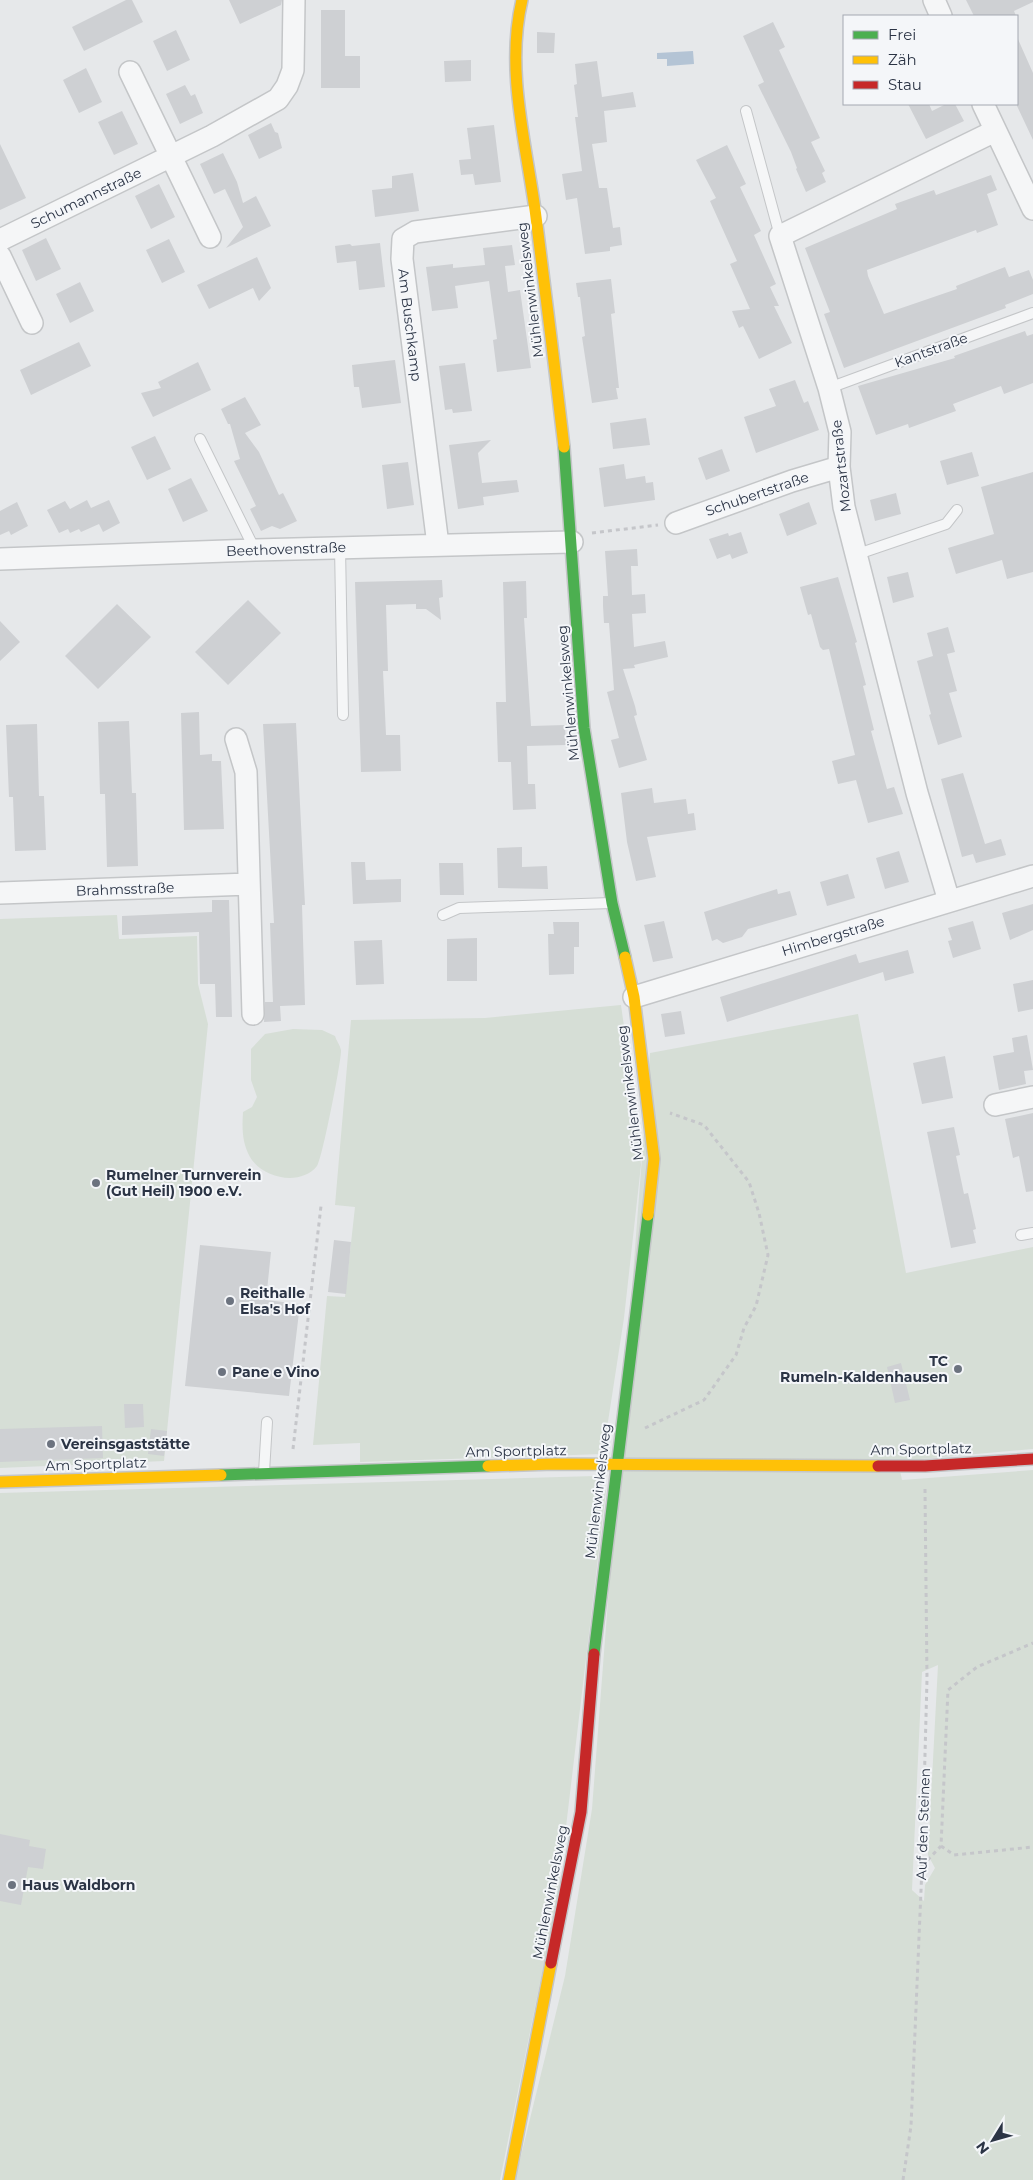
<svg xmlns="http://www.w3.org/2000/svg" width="1033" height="2180" viewBox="0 0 1033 2180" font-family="Montserrat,sans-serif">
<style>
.green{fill:#d6ded6;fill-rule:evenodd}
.water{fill:#b4c4d5}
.building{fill:#ced0d3}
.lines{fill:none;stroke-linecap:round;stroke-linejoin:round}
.lane-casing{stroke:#c4c6c8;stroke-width:12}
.street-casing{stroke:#c4c6c8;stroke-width:24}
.fast-casing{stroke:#c4c6c8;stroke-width:14}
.slow-casing{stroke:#c4c6c8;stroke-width:14}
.jam-casing{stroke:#c4c6c8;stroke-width:14}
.path{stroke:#c5c6ca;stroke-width:3;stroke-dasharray:4 4;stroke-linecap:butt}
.lane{stroke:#f5f6f7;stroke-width:10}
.street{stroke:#f5f6f7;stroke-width:21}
.fast{stroke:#4caf50;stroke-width:11}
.slow{stroke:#ffc107;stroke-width:11}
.jam{stroke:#c62828;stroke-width:11}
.poi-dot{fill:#6c737f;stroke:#f4f6f9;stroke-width:2}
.labels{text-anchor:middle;stroke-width:4;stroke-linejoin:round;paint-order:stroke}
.street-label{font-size:14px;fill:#2b3445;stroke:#f4f6f9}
.poi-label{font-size:14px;font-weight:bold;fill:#2b3445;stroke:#f4f6f9;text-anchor:start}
</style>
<rect width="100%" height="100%" fill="#e6e8ea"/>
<!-- green -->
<path class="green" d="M117,915L119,939L197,936L198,984L208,1024L164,1461L0,1468V919Z
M621,1005L637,1119L641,1165L624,1318L603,1454L360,1462V1443L313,1445L327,1296L345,1297L355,1207L335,1205L351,1020L485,1018Z
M858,1014L906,1273L1033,1247V1449L898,1461L902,1480L1033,1470V2180H515L565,1976L592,1809L650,1053ZM938,1665L928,1855L935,1868L925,1885L924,1901L912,1890L922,1672Z
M293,1029L322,1030L335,1036C336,1040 340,1045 341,1050C342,1058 322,1160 317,1166C300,1187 262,1178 250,1157C242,1143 242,1128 243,1112L252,1107L257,1097L251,1080V1049L265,1034Z
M595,1476L606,1491L558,1894L500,2180H0V1493Z"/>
<!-- water -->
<path class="water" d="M693,51L694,64L667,66V59H657V53Z"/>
<!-- building -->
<path class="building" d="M126,0H132L143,22L84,51L72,27Z
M229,0H282L281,5L240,24Z
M966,0H1033V2L1014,11L1016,16H974Z
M321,10H345V56H360V88H321Z
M773,22L785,47L779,50L820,138L811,142L825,171L822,173L826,182L806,192L796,169L797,168L791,152L758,85L764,82L743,36Z
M176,30L190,60L167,71L153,41Z
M537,32L555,33L554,53H537Z
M1017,37L1033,73V140L1017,106Z
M471,60V81L445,82L444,61Z
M597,61L602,97L633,92L636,107L604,111L607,142L592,144L599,188H607L613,228L620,227L622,245L610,247V251L585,254L577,198L566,200L562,174L582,171L575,117H578L574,85L577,84L575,64Z
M86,68L102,102L79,113L63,80Z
M185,85L191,96L195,94L203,113L180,124L166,94Z
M908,104H929L932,111L946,104H955L964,121L926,139Z
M122,111L138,144L114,155L98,122Z
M271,123L275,132L278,133L282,148L259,159L248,135Z
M494,125L501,182L475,185L473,174L461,175L459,160L471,159L467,128Z
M0,144L26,198L0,210Z
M727,145L746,184L740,187L761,231L754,235L776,284L770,287L779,306H774L792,343L759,359L743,326L739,328L732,311L750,309L730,264L737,261L710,201L716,198L696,160Z
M223,153L237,182L243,203L256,196L271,226L226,248L243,227L225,189L214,194L200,164Z
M413,173L419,211L375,217L372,190L392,188V176Z
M991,175L997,190L987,194L998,225L977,233L976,230L867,270L868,276L884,314L957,289L956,286L1005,267L1009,277L1029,270L1033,280V294L1005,305L1006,308L844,368L824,314L830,312L805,248L897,209L895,204L934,190L936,195Z
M159,184L175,217L151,229L135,196Z
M46,238L61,269L36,281L22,250Z
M169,239L185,272L162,283L146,250Z
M380,243L385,287L359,290L356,261L337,263L335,246L350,244L352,246Z
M512,245L515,265L505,266L508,292L520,290L531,368L497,372L493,340L497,339L489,281L455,286L458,308L432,311L426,267L453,264V268L485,265L483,248Z
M257,257L271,288L259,301L253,288L209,309L197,285Z
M611,279L615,313L611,314L619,388H616L618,399L592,403L582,337L585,336L580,297H578L576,283Z
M80,282L94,311L70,323L56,294Z
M1025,331L1027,336L1033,334V383L1004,394L1001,386L953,404L956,411L909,428L908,424L876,435L858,386L955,358L954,356Z
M79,342L91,366L31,395L20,370Z
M395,360L401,403L362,408L359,387H354L352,365Z
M198,362L211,390L153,417L141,393L161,388L158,382Z
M465,363L472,411L453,413L452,409L445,410L439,366Z
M795,380L804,403L808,401L819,430L756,453L744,417L776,406L769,389Z
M245,397L261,425L245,433L259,452L279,495L283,493L297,521L280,529L272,526L261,531L250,509L256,506L234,461L240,459L230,424H228L221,409Z
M646,418L650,445L613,449L610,423Z
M155,436L171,469L147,480L131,447Z
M491,440L478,453L482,483L517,480L519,492L483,497L484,505L458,509L449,445Z
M722,449L730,471L706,480L698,458Z
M972,452L979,476L947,485L940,461Z
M408,462L414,505L387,509L382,465Z
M624,464L626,479L645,476L646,483L653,482L655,500L604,507L599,468Z
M1033,472V572L1007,579L1002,560L956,574L948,548L994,534L981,487Z
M191,478L208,511L183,522L168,489Z
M896,493L901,514L875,521L870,500Z
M87,500L91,508L109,500L120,523L103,532L99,524L81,532L79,529L70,533L68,529L59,533L47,510L65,501L70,509Z
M17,502L28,526L11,535L9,531L0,535V511Z
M809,502L817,524L787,536L779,514Z
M741,532L748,553L732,559L730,554L717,559L709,539L728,533L729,536Z
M637,549L638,566H631L632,595L645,594L646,613L632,614L634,647L665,641L668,657L634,665L635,668L623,669L635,706L637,715L634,716L647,760L619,768L611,740L619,738L607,692L614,690L609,623H604L603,606V596H608L605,551Z
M908,572L914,597L893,603L887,577Z
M838,577L857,642L855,643L866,685L863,686L874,730L871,731L887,789L894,787L903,814L868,823L856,780L838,784L832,761L855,755L829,649L823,650L820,647L811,614L808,615L800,587Z
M442,580L443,597L439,598L441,620L426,609H416V604L386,605L388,671H383L386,735H400L401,771L361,772L355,582Z
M526,581L527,618H524L531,726L565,725L566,745L527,746L528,784H535L536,809L513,810L511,762H498L496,702H506L503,582Z
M248,600L281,633L228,685L195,652Z
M117,604L151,637L98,689L65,656Z
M0,621L20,642L0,661Z
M948,627L955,652L947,654L957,691L949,693L962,737L938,745L929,715L931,714L917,661L933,656L927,633Z
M199,712L200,755L212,754V761H221L224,829L184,830L181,713Z
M129,721L132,793H136L138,866L107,867L105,794H100L98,722Z
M296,723L305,905H302L305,1005L280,1006L281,1021L264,1022L265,1002H273L270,923H274L263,724Z
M37,724L39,796H44L46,850L15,851L13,797H9L6,725Z
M963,773L985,844L1001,839L1006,855L976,863L973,854L962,857L941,779Z
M652,788L654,803L686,799L688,814L694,813L696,830L647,837L656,877L636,881L627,842L621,793Z
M522,847V867L547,866L548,889L498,888L497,848Z
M899,851L909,882L885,889L876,858Z
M351,862H365L366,880L401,879V902L353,904Z
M439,863H463L464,895H440Z
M848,874L855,898L827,906L820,882Z
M777,889L778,894L790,891L797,915L748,929L742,937L723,943L717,939L712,941L704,912Z
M212,900H229L232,1017H216L215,984H200L199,932L122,935V916L212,912Z
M1033,904V930L1010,940L1002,913Z
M664,921L673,958L653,962L644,925Z
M973,921L981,949L953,958L948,941L952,940L948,928Z
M553,922H579V947H574V974L549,975L548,934H554Z
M477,938V981H447V939Z
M382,940L384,984L356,985L354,941Z
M908,950L914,973L885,981L883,972L727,1022L720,997L856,954L859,963Z
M1033,980V1009L1018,1012L1013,984Z
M681,1011L685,1034L665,1037L661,1014Z
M1027,1035L1033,1070L1024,1071L1026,1084L999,1090L993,1056L1014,1052L1012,1038Z
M945,1056L953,1098L922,1104L913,1063Z
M1033,1113V1191L1026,1192L1019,1156L1013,1158L1005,1119Z
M954,1127L960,1155L956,1156L964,1194L968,1193L976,1229L973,1230L976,1243L951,1248L927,1132Z
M334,1240L351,1242L346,1294L328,1292Z
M200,1245L271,1252L266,1300L300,1304L289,1396L185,1386Z
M901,1363L910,1400L895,1403L887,1367Z
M124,1404H143L144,1427L125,1428Z
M102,1426L103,1458L0,1462V1429Z
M151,1429L167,1431L164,1456L148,1454Z
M0,1834L30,1840L29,1846L46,1849L43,1869L28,1867L21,1905L0,1901Z"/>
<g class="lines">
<!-- lane casing -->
<g class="lane-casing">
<path id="lane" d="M746,111L780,236
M829,388L1033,313
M200,439L255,550
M340,547L343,715
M855,555L946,524L957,510
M443,915L459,908L611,903
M1021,1235L1033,1233
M264,1472L267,1422"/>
</g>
<!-- street casing -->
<g class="street-casing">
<path id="street" d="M934,0L941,16
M130,72L210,237
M983,104L1033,209
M0,240L212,136L278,99L287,86L293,70L294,0
M0,256L32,323
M676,523L792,481L839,467
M438,545L402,259L403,239L415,232L536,216
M0,559L255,550L572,542
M236,739L246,772L253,1014
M0,893L249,884
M949,901L917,793L844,507L839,467L840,432L829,388L780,236L995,131
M634,997L1033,876
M995,1105L1033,1097"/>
</g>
<!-- fast casing -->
<g class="fast-casing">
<path id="fast" d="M564,447L584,728L612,903L625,957
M221,1475L488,1466
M594,1654L648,1215"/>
</g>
<!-- slow casing -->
<g class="slow-casing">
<path id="slow" d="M522,0C505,71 527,147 536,217C546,294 555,370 564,447
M625,957L634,997L654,1159L648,1215
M488,1466L554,1464L878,1466
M0,1482L221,1475
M509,2180L551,1963"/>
</g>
<!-- jam casing -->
<g class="jam-casing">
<path id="jam" d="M878,1466H925L1033,1459
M551,1963L581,1812L594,1654"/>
</g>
<!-- path -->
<path class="path" d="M592,533L658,525
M645,1428L704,1400L736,1355L744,1328L756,1306L768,1255L759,1213L749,1182L704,1125L670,1113
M293,1449L321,1206
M941,1846L954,1855L1033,1847
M922,1866L941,1846L948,1690L977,1667L1033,1643
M903,2180L911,2126L922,1867L927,1679L925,1489"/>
<!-- lane -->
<use href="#lane" class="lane"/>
<!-- street -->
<use href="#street" class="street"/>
<!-- fast -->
<use href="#fast" class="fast"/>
<!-- slow -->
<use href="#slow" class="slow"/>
<!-- jam -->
<use href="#jam" class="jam"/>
</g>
<!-- markers -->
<g class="poi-dot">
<circle cx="96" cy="1183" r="5"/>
<circle cx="230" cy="1301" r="5"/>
<circle cx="958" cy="1369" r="5"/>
<circle cx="222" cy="1372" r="5"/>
<circle cx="51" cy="1444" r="5"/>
<circle cx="12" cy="1885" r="5"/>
</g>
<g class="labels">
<!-- street labels -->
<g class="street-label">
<text transform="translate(86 198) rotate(-26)" y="5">Schumannstraße</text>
<text transform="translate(530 290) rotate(-97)" y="5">Mühlenwinkelsweg</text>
<text transform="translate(410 325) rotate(83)" y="5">Am Buschkamp</text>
<text transform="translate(931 350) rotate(-20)" y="5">Kantstraße</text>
<text transform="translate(841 466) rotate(-96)" y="5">Mozartstraße</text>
<text transform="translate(757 494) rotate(-19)" y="5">Schubertstraße</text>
<text transform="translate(286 549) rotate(-2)" y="5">Beethovenstraße</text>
<text transform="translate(568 693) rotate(-95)" y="5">Mühlenwinkelsweg</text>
<text transform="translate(125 889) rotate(-2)" y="5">Brahmsstraße</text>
<text transform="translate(833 936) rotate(-17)" y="5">Himbergstraße</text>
<text transform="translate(630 1093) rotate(-97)" y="5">Mühlenwinkelsweg</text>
<text transform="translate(921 1449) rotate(-1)" y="5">Am Sportplatz</text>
<text transform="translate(516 1451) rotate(-1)" y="5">Am Sportplatz</text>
<text transform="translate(96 1464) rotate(-2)" y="5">Am Sportplatz</text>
<text transform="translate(598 1491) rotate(-83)" y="5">Mühlenwinkelsweg</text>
<text transform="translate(923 1824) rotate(-88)" y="5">Auf den Steinen</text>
<text transform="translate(550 1892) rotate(-79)" y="5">Mühlenwinkelsweg</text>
</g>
<!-- poi labels -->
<g class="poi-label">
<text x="106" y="1180">Rumelner Turnverein<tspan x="106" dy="16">(Gut Heil) 1900 e.V.</tspan></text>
<text x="240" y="1298">Reithalle<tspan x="240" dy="16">Elsa's Hof</tspan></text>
<text x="948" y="1366" text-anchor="end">TC<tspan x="948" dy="16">Rumeln-Kaldenhausen</tspan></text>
<text x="232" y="1377">Pane e Vino</text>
<text x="61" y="1449">Vereinsgaststätte</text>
<text x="22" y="1890">Haus Waldborn</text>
</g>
</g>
<!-- legend -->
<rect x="843" y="15" width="175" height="90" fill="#f4f6f9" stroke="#a4a8b1"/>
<rect x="853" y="31" width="25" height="8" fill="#4caf50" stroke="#a4a8b1"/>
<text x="888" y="40" font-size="15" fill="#2b3445">Frei</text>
<rect x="853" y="56" width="25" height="8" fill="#ffc107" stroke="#a4a8b1"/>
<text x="888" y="65" font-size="15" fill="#2b3445">Zäh</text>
<rect x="853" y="81" width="25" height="8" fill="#c62828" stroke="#a4a8b1"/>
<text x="888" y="90" font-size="15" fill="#2b3445">Stau</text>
<!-- north arrow -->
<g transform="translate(993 2140) rotate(233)" stroke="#f4f6f9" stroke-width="4" paint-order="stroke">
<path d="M0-4L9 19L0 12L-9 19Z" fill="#2b3445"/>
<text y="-8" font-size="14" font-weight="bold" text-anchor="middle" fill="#2b3445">N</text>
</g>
</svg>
